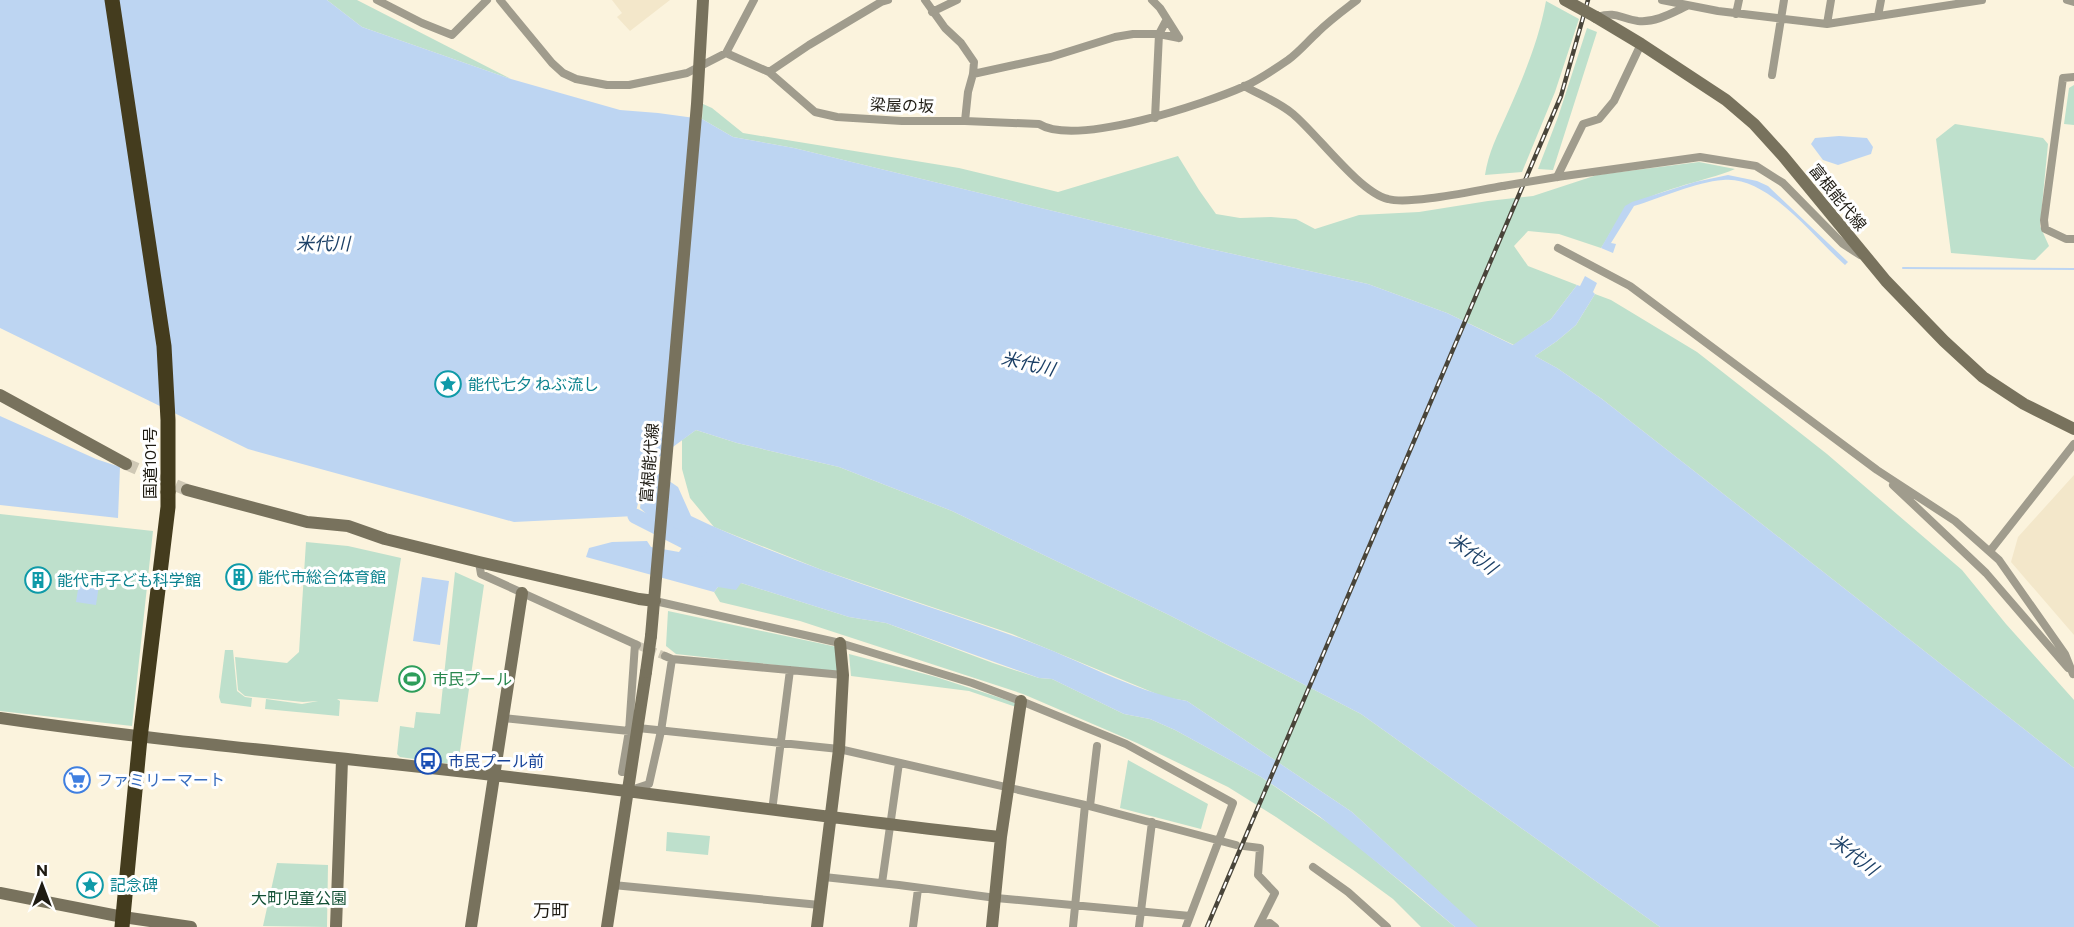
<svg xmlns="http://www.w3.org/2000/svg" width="2074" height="927" viewBox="0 0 2074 927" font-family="Commissioner,'Noto Sans JP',sans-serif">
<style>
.built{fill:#f3e7ca}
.green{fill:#bee0cc}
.water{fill:#bdd5f2}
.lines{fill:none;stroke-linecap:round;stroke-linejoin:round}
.stream{stroke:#bdd5f2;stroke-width:2}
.river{stroke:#bdd5f2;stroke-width:15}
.street-tunnel{stroke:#cfc8b5;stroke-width:8;stroke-dasharray:8 4;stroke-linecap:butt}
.secondary-tunnel{stroke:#cfc8b5;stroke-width:12;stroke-dasharray:12 6;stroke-linecap:butt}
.street{stroke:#a09c8d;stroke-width:8}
.secondary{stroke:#78725d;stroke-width:12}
.highway{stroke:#443c1e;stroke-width:15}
.rail-casing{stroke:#49453a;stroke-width:4.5}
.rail{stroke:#fff;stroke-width:2;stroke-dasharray:7;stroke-linecap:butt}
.street-bridge{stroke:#a09c8d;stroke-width:8}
.secondary-bridge{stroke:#78725d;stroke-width:12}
.highway-bridge{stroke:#443c1e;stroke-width:15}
.labels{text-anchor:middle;stroke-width:6;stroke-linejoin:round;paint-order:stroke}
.street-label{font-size:16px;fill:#1e1b13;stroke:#fff}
.culture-label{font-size:16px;fill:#0d838f;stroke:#fff;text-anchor:start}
.leisure-label{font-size:16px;fill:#27864d;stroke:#fff;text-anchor:start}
.transit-label{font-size:16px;fill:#164399;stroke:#fff;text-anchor:start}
.shop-label{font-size:16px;fill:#366cbe;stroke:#fff;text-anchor:start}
.park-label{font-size:16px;fill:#125035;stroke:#fff}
.water-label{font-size:18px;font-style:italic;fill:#1d4167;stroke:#fff}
.neighbourhood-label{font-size:18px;fill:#1e1b13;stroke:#fff}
</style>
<rect width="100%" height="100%" fill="#fbf3dd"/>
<!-- built -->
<path class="built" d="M612,0H670L630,31L617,17L622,13Z
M2074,475V635L2011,562L2018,537Z"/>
<!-- green -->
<path class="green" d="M327,0H357L511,79L362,27Z
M1546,1L1579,19L1555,92L1522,172L1485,175C1488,153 1498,134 1507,114C1523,78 1539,40 1546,1Z
M1587,28L1597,32L1553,170L1538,169L1558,117Z
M2074,85V125L2064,124L2069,88Z
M703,104L712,108L743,133L959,168L1058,192L1178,156L1199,190L1216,214L1240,218L1271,217L1296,219L1315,229L1359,215L1419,212L1488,201L1533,196L1597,175L1699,162L1735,169C1704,182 1651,190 1627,210C1616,219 1609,237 1601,248L1559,234L1528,231L1514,246L1528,266L1577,285L1551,319L1514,345L1447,313L1368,284L1206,248L794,148L733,137L702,119Z
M1955,124L2043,138L2048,144L2040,226L2049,246L2035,260L1951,253L1936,139Z
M1595,294L1611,300L1697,352L1827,454L1962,570L2006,624L2074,700V768L1602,399L1557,368L1535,356L1557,341L1576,325Z
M696,430L737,443L839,467L952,511L1169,615L1361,714L1660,927H1477L1352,812L1187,701L1164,697L1012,634L822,570L714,527L690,498L682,469V440Z
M0,514L153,531L132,726L0,711Z
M306,542L348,546L401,558L378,702L337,699L340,701L339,716L265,709L266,699L302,704L318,701L303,702L245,696L238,690L235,657L287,663L299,652Z
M455,572L484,585L458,765L400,757L397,754L400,726L414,728L416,712L440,714Z
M741,583L849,617L886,623L993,663L1039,678L1052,679L1124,714L1150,719L1175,730L1261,777L1337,829L1455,927H1421L1393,899L1352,869L1276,817L1228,787L1137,743L1023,694L800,621L720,602L714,592L718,587Z
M668,611L837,647L838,672L676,654L666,646Z
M225,650H233L237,691L245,697L252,698L251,707L221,703L219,697Z
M849,654L936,677L1016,703V707L969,691L851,676Z
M1128,760L1208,804L1201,829L1120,808Z
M667,832L710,836L708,855L666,851Z
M277,863L328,865L327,927L263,926Z"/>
<!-- water -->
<path class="water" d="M0,0H327L362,27L511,79L620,110L658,113L702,119L733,137L794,148L1206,248L1368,284L1447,313L1513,345L1551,319L1577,285L1580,286L1585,276L1597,283L1593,292L1595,294L1576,325L1557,341L1535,356L1557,368L1602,399L2074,768V927H1660L1361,714L1169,615L952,511L839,467L737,443L696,430L647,466L678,487L691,516C798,567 914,600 1025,640C1078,659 1132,691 1187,701L1352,812L1478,927H1455L1415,893L1319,816L1261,777L1175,730L1150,719L1124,714L1052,679L1039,678L886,623L849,617L741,583L736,590L718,587L714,592L586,557L589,548L612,542L647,541L651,547L679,552L683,546L680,535L651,518L640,508L644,478L635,516L514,522L248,449L0,328Z
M1839,136L1867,138L1873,147L1871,154L1838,165L1823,160L1811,144L1815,138Z
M1728,175L1757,181L1768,186L1848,262L1845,265C1814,238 1768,175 1723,180C1696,182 1661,198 1634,206L1611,243L1616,244L1613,253L1601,248L1625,206L1632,202L1695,182Z
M0,416L96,459L120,467L118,518L0,505Z
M422,577L449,581L440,645L413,641Z
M79,583L99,585L96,605L76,602Z"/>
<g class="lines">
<!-- stream -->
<path class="stream" d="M1903,268L2074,269"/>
<!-- river -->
<path class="river" d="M635,516L700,549"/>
<!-- street-tunnel -->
<path class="street-tunnel" d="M637,645L665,656"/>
<!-- secondary-tunnel -->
<path class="secondary-tunnel" d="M126,464L187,490"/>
<!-- street -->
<path class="street" d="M377,0L422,23L452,35L487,0
M500,0L552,63L563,73L576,79L607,85H629L687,73L726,53L769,72L815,112L837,117L902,121H965L1039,124C1076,147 1205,104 1245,86C1259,80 1275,69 1288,60C1299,52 1308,41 1318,32C1330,20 1344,10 1357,0
M925,0L945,28L961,43L974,62L973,74L968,92L965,121
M1152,0L1160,8L1179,38
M1662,0L1718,11L1827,24L1982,0
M2067,0L2074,2
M932,12L957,0
M1736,14L1739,0
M1878,16L1881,0
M1596,17C1619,11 1617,18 1638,21C1655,23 1672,13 1687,6
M1827,24L1831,0
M726,53L754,0
M769,72L809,45L881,2L888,0
M973,74L1051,57L1115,37L1133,34H1159L1179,38
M1772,75L1784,0
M2074,77L2063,78L2044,220L2045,229L2066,239H2074
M1244,86C1260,95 1279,102 1293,114C1317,134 1360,193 1388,199C1411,205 1477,190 1503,186
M1155,118L1159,34L1167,19
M1557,177L1700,157L1756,166L1783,183L1843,244L1860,255
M1557,177L1583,124L1599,119L1614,101L1641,44
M1558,248L1630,286L1877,470L1955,521L1999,560L2065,654L2073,674
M1893,485L1986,573L2068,668
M1990,551L2074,444
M479,562L481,574L637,645
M655,601L840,643L972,683L1021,701L1126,744L1233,803L1186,927
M665,656L672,659L843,675
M503,718L629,731L635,644
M638,728L839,749L1085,805L1236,845
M622,772L629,731
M631,790L649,784L661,731L672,659
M1090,806L1097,746
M772,811L790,670
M1244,846L1260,848L1258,875L1275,893L1259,925
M1313,867L1348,892L1387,927
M824,877L899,885L996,898L1190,916
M882,883L899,763
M613,885L820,905
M913,927L918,889
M1073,927L1085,805
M1139,927L1152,822
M1258,927L1259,925L1270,923L1275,927"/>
<!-- secondary -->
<path class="secondary" d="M1596,17L1641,44L1726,100L1754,124L1783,156L1886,281L1944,341L1983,377L2024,404L2074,429
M0,395L126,464
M187,490L307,522L348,526L385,539L479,562L639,599L655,601
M651,636L697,104L703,0
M0,718C164,742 329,756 493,775C663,794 831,819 1001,837
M0,893L123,917L191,927
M336,927L342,760
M471,927L522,593
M607,927L646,672
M817,927L839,749L843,675L840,643
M992,927L1001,837L1021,701"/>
<!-- highway -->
<path class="highway" d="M122,927L140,738L168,507V492"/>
<!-- rail casing -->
<g class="rail-casing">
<path id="rail" d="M1207,927L1561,96L1588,0"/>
</g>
<!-- rail -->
<use href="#rail" class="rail"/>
<!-- street-bridge -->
<path class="street-bridge" d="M1503,186L1557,177"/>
<!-- secondary-bridge -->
<path class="secondary-bridge" d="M1565,0L1596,17
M646,672L651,636"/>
<!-- highway-bridge -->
<path class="highway-bridge" d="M112,0L164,346L168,420V492"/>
</g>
<!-- icons -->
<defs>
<g id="sight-ring" transform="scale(1.35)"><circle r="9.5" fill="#fff" stroke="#0f9aa8" stroke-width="1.5"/><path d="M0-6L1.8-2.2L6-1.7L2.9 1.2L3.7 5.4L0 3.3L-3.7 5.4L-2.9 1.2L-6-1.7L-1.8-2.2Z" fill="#0f9aa8"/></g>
<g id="building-ring" transform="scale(1.35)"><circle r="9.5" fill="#fff" stroke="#0f9aa8" stroke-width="1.5"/><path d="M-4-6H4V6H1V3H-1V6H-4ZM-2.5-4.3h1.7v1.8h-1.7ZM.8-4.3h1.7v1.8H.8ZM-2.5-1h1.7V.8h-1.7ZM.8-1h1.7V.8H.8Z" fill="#0f9aa8"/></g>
<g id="stadium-ring" transform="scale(1.35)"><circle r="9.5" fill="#fff" stroke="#2e9e5b" stroke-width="1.5"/><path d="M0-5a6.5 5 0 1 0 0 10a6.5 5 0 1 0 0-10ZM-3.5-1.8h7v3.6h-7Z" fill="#2e9e5b"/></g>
<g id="bus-ring" transform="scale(1.35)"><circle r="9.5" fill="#fff" stroke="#1a4fb4" stroke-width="1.5"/><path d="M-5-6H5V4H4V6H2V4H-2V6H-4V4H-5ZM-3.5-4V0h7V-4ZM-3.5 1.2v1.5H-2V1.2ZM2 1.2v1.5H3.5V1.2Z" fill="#1a4fb4"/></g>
<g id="supermarket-ring" transform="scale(1.35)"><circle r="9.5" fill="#fff" stroke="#3f7fe0" stroke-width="1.5"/><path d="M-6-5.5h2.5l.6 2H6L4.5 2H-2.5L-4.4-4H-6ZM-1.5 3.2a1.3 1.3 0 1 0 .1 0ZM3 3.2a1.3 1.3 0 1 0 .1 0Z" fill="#3f7fe0"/></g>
</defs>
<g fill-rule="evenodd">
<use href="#sight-ring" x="448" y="384"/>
<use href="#building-ring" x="239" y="577"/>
<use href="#building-ring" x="38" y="580"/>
<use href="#stadium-ring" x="412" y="679"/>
<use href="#bus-ring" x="428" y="761"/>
<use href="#supermarket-ring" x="77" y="780"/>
<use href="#sight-ring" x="90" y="885"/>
</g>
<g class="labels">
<!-- street labels -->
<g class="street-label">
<text transform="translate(902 105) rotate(2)" y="6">梁屋の坂</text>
<text transform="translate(1838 197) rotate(51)" y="6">富根能代線</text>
<text transform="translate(150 463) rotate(-90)" y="6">国道101号</text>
<text transform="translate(649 463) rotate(-85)" y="6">富根能代線</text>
</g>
<!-- culture labels -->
<g class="culture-label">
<text x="468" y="390">能代七夕 ねぶ流し</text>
<text x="258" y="583">能代市総合体育館</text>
<text x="57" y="586">能代市子ども科学館</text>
<text x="110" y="891">記念碑</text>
</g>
<!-- leisure labels -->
<g class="leisure-label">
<text x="432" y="685">市民プール</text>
</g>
<!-- transit labels -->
<g class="transit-label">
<text x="448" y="767">市民プール前</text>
</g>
<!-- shop labels -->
<g class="shop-label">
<text x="97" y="786">ファミリーマート</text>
</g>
<!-- park labels -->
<g class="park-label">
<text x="299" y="904">大町児童公園</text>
</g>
<!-- water labels -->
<g class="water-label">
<text x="323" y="250">米代川</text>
<text transform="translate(1028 364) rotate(13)" y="6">米代川</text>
<text transform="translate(1473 554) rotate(38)" y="6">米代川</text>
<text transform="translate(1854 855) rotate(38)" y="6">米代川</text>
</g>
<!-- neighbourhood labels -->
<g class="neighbourhood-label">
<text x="551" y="917">万町</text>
</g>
</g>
<!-- north arrow -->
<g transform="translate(42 885)" stroke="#ffffff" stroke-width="4.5" paint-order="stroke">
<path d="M0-4.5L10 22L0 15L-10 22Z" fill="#1e1b13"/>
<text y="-9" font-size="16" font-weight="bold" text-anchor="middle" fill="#1e1b13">N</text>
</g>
</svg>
